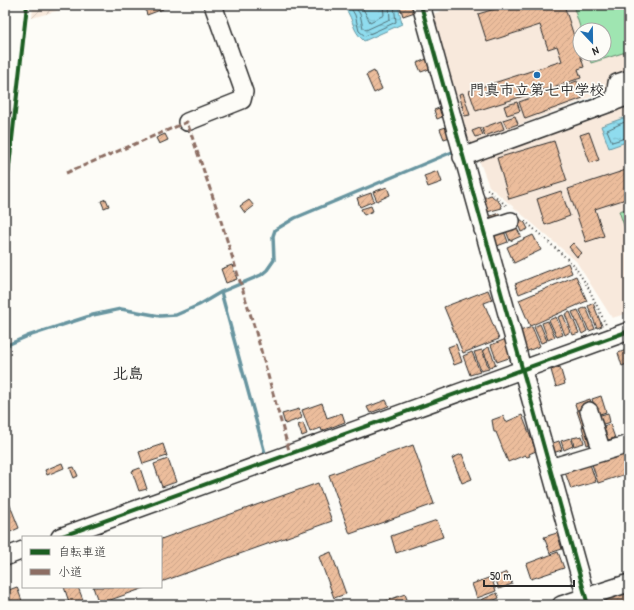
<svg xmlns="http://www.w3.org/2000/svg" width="634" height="610" viewBox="0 0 634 610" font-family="'Patrick Hand','Klee One',sans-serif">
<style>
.built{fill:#f8e9dc;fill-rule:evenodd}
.industrial{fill:url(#industrial-furrows)}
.pitch{fill:#9fe5b1;stroke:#65886e}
.water{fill:url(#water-ripples);stroke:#6795a0}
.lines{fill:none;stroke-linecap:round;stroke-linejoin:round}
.shore{stroke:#537279;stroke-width:1}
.stream{stroke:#6795a0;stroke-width:3.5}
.building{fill:url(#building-hatch);stroke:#2b2b2b}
.minor-casing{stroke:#2b2b2b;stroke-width:20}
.path{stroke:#2b2b2b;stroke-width:2;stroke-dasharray:1 3;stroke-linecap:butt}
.minor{stroke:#fdfcf7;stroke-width:17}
.quiet{stroke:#8d6e63;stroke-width:3;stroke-dasharray:6 3;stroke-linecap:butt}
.cycleway-casing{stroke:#fdfcf7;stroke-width:6}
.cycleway{stroke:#1b5e20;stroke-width:4}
.poi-dot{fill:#1f6fb2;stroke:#fdfcf7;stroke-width:1.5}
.labels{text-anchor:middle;stroke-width:3.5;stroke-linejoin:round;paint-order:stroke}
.poi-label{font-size:15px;font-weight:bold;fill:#2b2b2b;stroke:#fdfcf7}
.neighbourhood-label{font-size:16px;font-weight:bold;fill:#2b2b2b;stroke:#fdfcf7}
</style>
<defs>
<pattern id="industrial-furrows" width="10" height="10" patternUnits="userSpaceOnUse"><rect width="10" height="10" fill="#f8e9dc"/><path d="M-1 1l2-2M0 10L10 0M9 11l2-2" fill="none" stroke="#d5c8bd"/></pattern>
<pattern id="water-ripples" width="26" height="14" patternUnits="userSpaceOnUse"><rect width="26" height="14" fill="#8fdcee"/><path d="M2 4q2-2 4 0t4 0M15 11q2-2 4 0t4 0" fill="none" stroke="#7cbdcc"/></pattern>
<pattern id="building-hatch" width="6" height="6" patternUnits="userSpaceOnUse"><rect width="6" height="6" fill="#ecbd9c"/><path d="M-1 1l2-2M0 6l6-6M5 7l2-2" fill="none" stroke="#cba387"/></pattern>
</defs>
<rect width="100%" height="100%" fill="#fdfcf7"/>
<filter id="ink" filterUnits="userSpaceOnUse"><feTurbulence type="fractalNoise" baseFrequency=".025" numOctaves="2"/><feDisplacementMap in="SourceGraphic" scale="8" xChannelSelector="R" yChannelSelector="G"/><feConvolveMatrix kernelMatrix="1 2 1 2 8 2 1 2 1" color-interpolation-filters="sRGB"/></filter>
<g filter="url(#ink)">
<!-- built -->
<path class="built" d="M458,5H629V72L612,89L470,144L433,14ZM580,30H604V54H580Z
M629,105V313L612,318L576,261L489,186L479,160Z"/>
<!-- industrial -->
<path class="industrial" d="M33,5H77L32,18Z"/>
<!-- pitch -->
<path class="pitch" d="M573,5H629V51L591,63L588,54H604V30H581Z
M629,208V240L619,211Z"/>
<!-- water -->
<path class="water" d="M345,5H398L402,24L364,41C351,29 355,22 345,8Z
M629,116V141L609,148L601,126Z"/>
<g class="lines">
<!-- shore -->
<path class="shore" d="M349,5L355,15L359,31L365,36L396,22L394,5
M354,5L360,14L363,28L366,30L390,19L389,5
M361,5L370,22L384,15L383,5
M629,120L607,130L612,142L629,137"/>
<!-- stream -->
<path class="stream" d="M575,107L610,93
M221,292L266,457
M5,346L28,336L93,315L121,309L160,316L176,315L199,305L221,292L261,275L267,270L274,260L273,236L275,230L295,218L457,150"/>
</g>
<!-- building -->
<path class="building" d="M144,5H162L163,9L147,15Z
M402,5H413L415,12L403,16L400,6Z
M508,5H564L584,67L578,69L581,78L476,111L469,91L562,61L557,46L548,49L540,25L487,42L478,14Z
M429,58L432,68L421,72L417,63Z
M374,71L382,89L374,93L366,75Z
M577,81L583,98L525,119L519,102Z
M463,93L470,115L465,116L459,94Z
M517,102L520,111L507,115L504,106Z
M439,108L442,117L437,119L434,110Z
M515,116L518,124L507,128L503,120Z
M501,121L504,129L485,136L482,128Z
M446,127L450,137L444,139L440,129Z
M480,128L483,135L475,137L472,131Z
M589,132L599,160L590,163L580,135Z
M165,134L168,140L159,144L156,138Z
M554,141L567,181L509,199L497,158Z
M629,169V198L595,209L604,236L586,242L568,189Z
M438,171L442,182L428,187L424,176Z
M387,187L390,195L377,201L373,192Z
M561,191L570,216L545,225L537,199Z
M371,193L374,201L360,207L357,198Z
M491,195L500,203L502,208L487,212L483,198Z
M106,199L109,206L104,208L101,201Z
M249,200L254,206L245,213L240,206Z
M371,206L373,211L364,215L361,209Z
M499,213L502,220L490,224L488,217Z
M519,218L525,223L528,229L521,232L516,219Z
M516,227L521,236L510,241L506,231Z
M504,231L508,242L497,246L493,236Z
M533,235L541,250L514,263L507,247Z
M573,243L582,253L577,257L569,247Z
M568,263L572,273L519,294L515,284Z
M232,265L237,279L226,283L221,269Z
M576,276L587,301L530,326L519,300Z
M488,290L492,300L484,303L499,339L463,353L444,307Z
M593,303L602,326L597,328L588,306Z
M586,307L595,329L589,331L580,310Z
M578,310L587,331L582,334L572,312Z
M570,312L579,333L573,335L565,314Z
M563,315L570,332L565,335L558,317Z
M556,317L563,335L557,337L549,320Z
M548,321L555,337L548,340L542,323Z
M540,324L547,341L541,343L534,327Z
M532,327L540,346L525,352L517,332Z
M506,339L512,357L497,362L491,345Z
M456,344L462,362L454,365L448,347Z
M489,347L496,365L490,367L483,350Z
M629,349V363L622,366L618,353Z
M482,350L489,369L481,371L474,352Z
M472,352L480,372L470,375L463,356Z
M560,367L565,384L556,387L551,370Z
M601,396L606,412L597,415L592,399Z
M590,399L592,406L577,410L575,404Z
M386,400L389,406L370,413L367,407Z
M322,403L327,418L342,413L345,422L322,431L321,428L310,432L302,410Z
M299,409L302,418L285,424L282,414Z
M585,409L589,424L582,426L577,411Z
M608,413L610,422L600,425L597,416Z
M522,415L536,451L529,454L530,456L527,457L525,455L508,462L496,432H494L492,420L503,416L506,422Z
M303,423L307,434L302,436L298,425Z
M610,424L615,438L604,441L600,427Z
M589,425L595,442L587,445L582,427Z
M582,436L584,443L574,446L572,438Z
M570,438L573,446L564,450L561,441Z
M559,441L562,450L553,453L550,444Z
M163,444L167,456L143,464L139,452Z
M413,445L434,504L350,534L329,475Z
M629,452V473L598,483L592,464Z
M462,454L472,479L462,483L452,458Z
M168,459L176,482L162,487L154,464Z
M62,463L64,468L47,475L45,470Z
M590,464L596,482L571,489L565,472Z
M74,467L78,476L74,478L70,468Z
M140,468L147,489L139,491L132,471Z
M318,483L332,521L161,582V539Z
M9,503L19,528L10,532L5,519V504Z
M437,520L443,537L396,553L391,536Z
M557,533L562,549L550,553L544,537Z
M331,552L346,594L334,598L319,557Z
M558,552L564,568L531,579L526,564Z
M507,572L512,584L499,589L495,577Z
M491,577L496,591L477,598L472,584Z
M629,585V601L615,605H608L604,593Z
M17,587L22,601L11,605L6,591Z
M64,587H78L85,605H70Z
M93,587H147L99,604Z
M497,593L499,598L483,605L481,600Z
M405,594L408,602L399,605H375Z"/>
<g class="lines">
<!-- minor casing -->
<g class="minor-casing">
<path id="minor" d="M421,5L588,605
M614,102L617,83L629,79
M5,106L16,5
M187,122L242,100L244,92L213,5
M462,157L629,96
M483,230L511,221
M589,411L602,452
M550,468L629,444
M60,537L629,331
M5,557L23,550
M561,605L629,583"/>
</g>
<!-- path -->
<path class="path" d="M487,189L508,207
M525,221L573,264L588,287L606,325"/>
<!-- minor -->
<use href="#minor" class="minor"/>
<!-- quiet -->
<path class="quiet" d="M66,173L187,122L220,218L255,329L290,454"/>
<!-- cycleway casing -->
<g class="cycleway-casing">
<path id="cycleway" d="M421,5L588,605
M5,202L27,5
M60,537L629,331"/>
</g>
<!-- cycleway -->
<use href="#cycleway" class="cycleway"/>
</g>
</g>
<!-- markers -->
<circle class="poi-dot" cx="537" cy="75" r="4"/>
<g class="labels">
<!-- poi labels -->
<g class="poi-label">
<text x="537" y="95">門真市立第七中学校</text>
</g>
<!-- neighbourhood labels -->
<g class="neighbourhood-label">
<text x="128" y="379">北島</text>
</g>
</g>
<!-- margin -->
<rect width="634" height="610" fill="none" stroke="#fdfcf7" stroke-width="20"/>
<rect x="10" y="10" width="614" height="590" fill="none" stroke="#2b2b2b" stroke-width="1.5" filter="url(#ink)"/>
<!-- legend -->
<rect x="22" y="536" width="140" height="52" fill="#fdfcf7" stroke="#a9a8a5"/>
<rect x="30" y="549" width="20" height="6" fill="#1b5e20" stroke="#a9a8a5"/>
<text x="58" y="556" font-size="12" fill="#2b2b2b">自転車道</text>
<rect x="30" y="569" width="20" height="6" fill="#8d6e63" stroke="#a9a8a5"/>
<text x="58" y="576" font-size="12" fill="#2b2b2b">小道</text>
<!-- north arrow -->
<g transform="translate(592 42) rotate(158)"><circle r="19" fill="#fdfcf7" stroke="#a9a8a5"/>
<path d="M0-3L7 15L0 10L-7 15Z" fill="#1f6fb2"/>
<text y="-6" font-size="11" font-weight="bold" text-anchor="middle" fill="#2b2b2b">N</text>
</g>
<!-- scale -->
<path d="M484 580v6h90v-6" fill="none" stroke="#2b2b2b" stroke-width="2"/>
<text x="490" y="580" font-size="12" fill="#2b2b2b" stroke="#fdfcf7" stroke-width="3" paint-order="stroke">50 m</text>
</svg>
